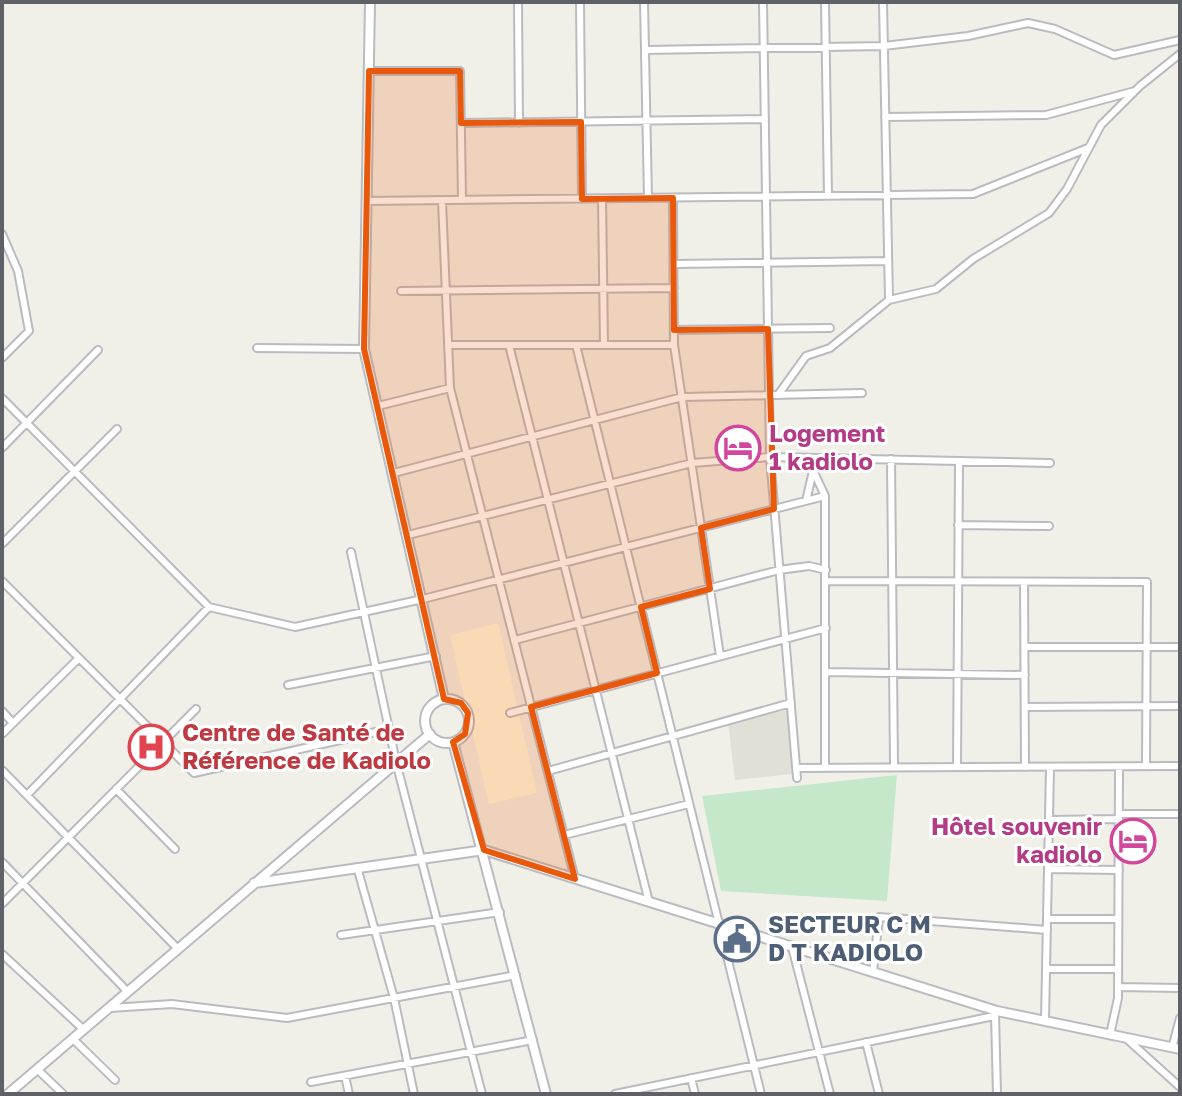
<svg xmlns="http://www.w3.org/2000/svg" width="1182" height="1096" viewBox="0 0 1182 1096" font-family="'Golos Text',sans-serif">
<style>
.commercial{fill:#fefbe0}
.education{fill:#e1e0d6}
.green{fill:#c5e8ca}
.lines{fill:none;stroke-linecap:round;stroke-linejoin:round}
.street-casing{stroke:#babbc1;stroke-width:10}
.secondary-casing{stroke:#b9bbc1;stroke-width:12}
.street{stroke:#fff;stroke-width:6}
.secondary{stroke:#fff;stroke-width:8}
.marked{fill:#e8590c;fill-opacity:0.2;stroke:#e8590c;stroke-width:6;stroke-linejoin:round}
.labels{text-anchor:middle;stroke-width:6;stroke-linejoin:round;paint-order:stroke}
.hotel-label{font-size:24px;font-weight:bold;fill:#b23c85;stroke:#fff;text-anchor:start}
.health-label{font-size:24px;font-weight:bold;fill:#be3a42;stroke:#fff;text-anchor:start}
.service-label{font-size:24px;font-weight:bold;fill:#4e5e75;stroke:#fff;text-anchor:start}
</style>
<rect width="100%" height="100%" fill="#f1f0e8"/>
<!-- commercial -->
<path class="commercial" d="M498,623L537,793L489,804L450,635Z"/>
<!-- education -->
<path class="education" d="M787,710L792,774L735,780L728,722Z"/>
<!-- green -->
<path class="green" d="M897,775L887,901L721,891L702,796Z"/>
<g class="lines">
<!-- street casing -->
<g class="street-casing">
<path id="street" d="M518,2L519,123
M580,2L582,199
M644,2L648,198
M763,2L770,457L797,778
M825,2L828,196
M883,2L889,300
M645,50L884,46L968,36L1028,23L1055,29L1114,55L1180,40
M369,71H460L462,200
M885,117L1046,115L1135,91
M461,123L765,119
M673,198L674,345L720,656
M602,199L604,345
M367,201L973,194L1088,148
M442,201L450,388L575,879
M2,234L18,271L29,331L2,358
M674,264L888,261
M401,291L674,288
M674,330L830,328
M449,345H674
M509,345L649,902
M576,345L761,1094
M257,348L364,349
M778,395L806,356L830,348L889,300L936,289L973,259L1049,213L1067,189L1101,125L1140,86L1180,54
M2,398L209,607L295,627L423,599L825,496
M378,406L450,388
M2,448L98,350
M808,459L825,496V768
M891,459L894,767
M394,473L682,397L862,393
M806,501L813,471L824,459
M958,525L1049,526
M408,535L692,463L770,457L1050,463
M2,544L117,429
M351,552L396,762L482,1094
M2,581L194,773L389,729
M826,581L1147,582L1146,766
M1024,582L1025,767
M515,640L779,570L809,566L826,570
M1025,647H1180
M826,672L1025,675
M288,685L436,656
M1025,707L1180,706
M2,711L13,723
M510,713L826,628
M2,734L79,658
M957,767L959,461
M796,768L1180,766
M2,770L178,949
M548,771L791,703
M116,789L175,849
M27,795L209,607
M1119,814H1180
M1049,820L1119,819
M564,835L689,804
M2,862L128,992
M357,867L394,998L414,1094
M1048,869L1119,870
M2,904L196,709
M1047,919H1118
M341,935L500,912
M792,947L830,1094
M2,954L84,1030
M1046,969H1118
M873,972L879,917L1047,930
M1118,987L1180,988
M110,1008L172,1004L287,1018L516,975
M995,1014L997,1094
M1045,1021L1050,767
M1110,1035L1118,998L1119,767
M73,1039L115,1080
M1128,1040L1180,1087
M866,1042L879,1094
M1172,1048L1180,1018
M37,1069L63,1094
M345,1076L349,1094
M691,1078L695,1094
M311,1082L533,1040
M615,1094L994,1016"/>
</g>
<!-- secondary casing -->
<g class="secondary-casing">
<path id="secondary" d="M370,2L364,349L444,699
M425 721a22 22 0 1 1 44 0a22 22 0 1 1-44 0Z
M453,742L546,1094
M254,883L484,850L997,1011L1180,1049
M8,1094L430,734"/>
</g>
<!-- street -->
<use href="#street" class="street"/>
<!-- secondary -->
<use href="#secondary" class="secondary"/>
</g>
<!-- marked area -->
<path class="marked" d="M369,71H460L461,123L581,122L582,199L673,198L674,330L768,329L774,509L701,528L710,589L641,607L657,673L531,707L575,879L484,850L453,742L465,734L468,713L461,703L444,699L364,349Z"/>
<!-- icons -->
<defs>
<g id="hotel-ring" transform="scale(2.3)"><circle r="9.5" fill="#fff" stroke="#d1479c" stroke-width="1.5"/><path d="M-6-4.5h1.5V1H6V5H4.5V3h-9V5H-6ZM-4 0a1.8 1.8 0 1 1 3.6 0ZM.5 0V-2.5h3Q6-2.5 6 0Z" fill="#d1479c"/></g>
<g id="hospital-ring" transform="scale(2.3)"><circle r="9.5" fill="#fff" stroke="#e0444e" stroke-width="1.5"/><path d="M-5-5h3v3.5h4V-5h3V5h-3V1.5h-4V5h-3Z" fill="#e0444e"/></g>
<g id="civic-ring" transform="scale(2.3)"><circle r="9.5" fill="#fff" stroke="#5c6f8a" stroke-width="1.5"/><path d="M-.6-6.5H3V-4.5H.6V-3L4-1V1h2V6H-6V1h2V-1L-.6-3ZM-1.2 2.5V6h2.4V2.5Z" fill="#5c6f8a"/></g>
</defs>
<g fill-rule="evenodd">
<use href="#hotel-ring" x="738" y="448"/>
<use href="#hospital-ring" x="151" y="747"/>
<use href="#hotel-ring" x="1133" y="841"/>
<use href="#civic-ring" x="737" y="939"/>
</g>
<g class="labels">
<!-- hotel labels -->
<g class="hotel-label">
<text x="769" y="442">Logement<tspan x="769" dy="28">1 kadiolo</tspan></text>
<text x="1102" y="835" text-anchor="end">Hôtel souvenir<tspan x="1102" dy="28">kadiolo</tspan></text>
</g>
<!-- health labels -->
<g class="health-label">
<text x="182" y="741">Centre de Santé de<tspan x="182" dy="28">Référence de Kadiolo</tspan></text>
</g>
<!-- service labels -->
<g class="service-label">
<text x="768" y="933">SECTEUR C M<tspan x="768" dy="28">D T KADIOLO</tspan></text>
</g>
</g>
<!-- border -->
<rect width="1182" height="1096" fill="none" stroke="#5f6168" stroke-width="8"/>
</svg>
